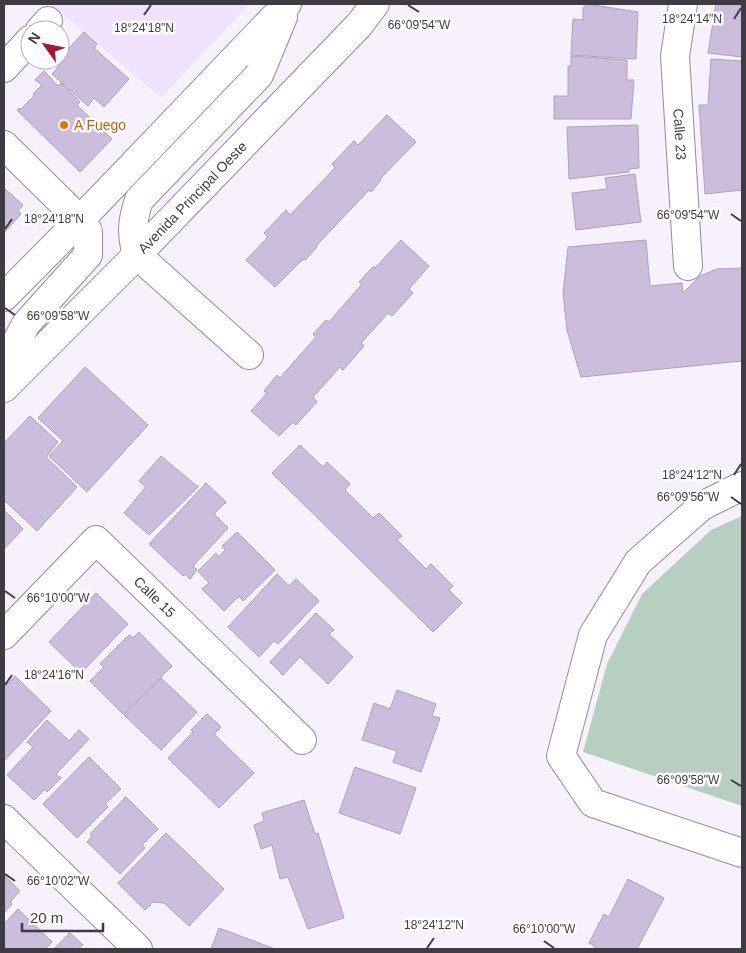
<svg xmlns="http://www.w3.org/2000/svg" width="746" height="953" viewBox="0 0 746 953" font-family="Helvetica,sans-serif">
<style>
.built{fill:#f0e2fd}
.green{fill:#b7cfc0}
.building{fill:#cdbddd;stroke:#aca2b6}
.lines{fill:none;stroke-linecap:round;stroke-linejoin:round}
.minor-casing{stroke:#948b9e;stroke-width:30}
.major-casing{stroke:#948b9e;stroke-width:30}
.minor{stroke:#fff;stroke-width:28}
.major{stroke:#fff;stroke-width:28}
.ticks{fill:none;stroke:#3f3b43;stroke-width:2}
.food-dot{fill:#e8710a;stroke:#fff;stroke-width:2}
.labels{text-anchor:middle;stroke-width:5;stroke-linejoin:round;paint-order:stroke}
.food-label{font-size:14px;fill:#c56008;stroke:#fff;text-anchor:start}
.street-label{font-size:14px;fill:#3f3b43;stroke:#fff}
.ticks-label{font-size:12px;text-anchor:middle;fill:#3f3b43;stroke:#fff;stroke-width:5;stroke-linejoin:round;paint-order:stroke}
</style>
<rect width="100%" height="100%" fill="#f7f1fd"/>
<!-- built -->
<path class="built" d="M51,4H249L161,98Z"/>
<!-- green -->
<path class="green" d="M742,516V806L583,752L607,664L642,594L711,530Z"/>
<!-- building -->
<path class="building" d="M587,4L638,12L636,59L571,55L573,19L583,20V8Z
M716,4H742V57L708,53Z
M84,32L97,44L94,48L129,79L104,107L94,98L88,106L52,74L64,60L61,57Z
M571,56L627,60V80H634L631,119H554V96H568V66H571Z
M711,59L742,61V190L705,194L699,105H708Z
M44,71L58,86L61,83L80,102L77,105L112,139L80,172L17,110L19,108L20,110L34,96L33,94L42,85L35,80Z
M387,115L416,142L380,179L381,180L371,192L369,190L316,246L317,247L305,260L303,259L275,287L246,260L268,237L264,233L286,210L290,215L335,168L332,164L354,141L358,145Z
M638,125L639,168L629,169V172L569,179L567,127Z
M635,174L641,222L576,230L572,193L607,189L605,178Z
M4,188L23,205L18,211L21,214L4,233Z
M401,240L429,266L409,289L413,293L392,316L388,313L361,343L364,346L343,370L340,367L313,397L317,402L296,425L293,422L279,436L251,411L267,393L264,391L277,375L280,378L316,337L313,334L326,320L329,322L362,284L359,282L373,267L375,268Z
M646,240L650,286L682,283L683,293L700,276L717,269L742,268V361L581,377L567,330L563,293L568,247Z
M85,367L148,425L87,492L49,456L63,441L38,418Z
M30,416L58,442L46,457L77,487L37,531L4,500V443Z
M300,445L323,467L327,462L350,484L345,490L373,518L379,513L402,536L397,540L426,569L431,564L453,586L449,590L462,603L433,632L272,473Z
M161,456L198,487L149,535L124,513L146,487L139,481Z
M206,483L226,502L214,514L228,528L193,566L197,570L190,579L185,574L183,576L149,544Z
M4,510L23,529L4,549Z
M237,532L275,570L243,601L239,596L224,611L202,589L209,583L198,571L216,553L219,557L225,550L222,546Z
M277,574L289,586L296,579L319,601L278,644L274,641L259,657L228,627Z
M96,593L128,624L81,673L49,642Z
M316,613L334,630L329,634L353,657L328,684L300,657L283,675L270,662Z
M139,632L172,666L123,714L90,681L104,667L100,664L129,635L133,638Z
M15,676L51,711L4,761V688Z
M161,678L197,712L161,750L124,715Z
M397,690L436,704L432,716L440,718L421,772L393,762L397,751L362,740L374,703L390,709Z
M207,714L221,727L214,734L254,773L219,808L168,758L193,732L191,730Z
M47,720L69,741L79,730L89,739L56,774L61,778L47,792L45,789L34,800L7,775L33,747L27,742Z
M89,757L121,789L105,804L108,807L77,838L43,804Z
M355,767L416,788L400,834L339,813Z
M126,797L158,829L142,845L145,848L120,874L87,842L92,836L90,834Z
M304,800L315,834L318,833L344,918L308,929L288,877L280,879L272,845L261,849L254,825L264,821L262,813Z
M166,833L224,889L189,926L164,903L153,902L145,910L118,883Z
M4,875L20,891L10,902L12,904L4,913Z
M628,879L664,898L637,949H593L595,946L589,943L604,914L609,917Z
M18,909L52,942L45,949H4V924Z
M219,928L275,949H211Z
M70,933L83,945L78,949H54Z"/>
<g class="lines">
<!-- minor casing -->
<g class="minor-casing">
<g id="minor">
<path id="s1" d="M683,4L675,56L688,266"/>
<path d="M40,30L48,21"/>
<path d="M4,68L30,40"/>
<path d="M4,145L80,220"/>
<path d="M137,255L249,355"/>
<path d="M742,486L702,506L638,562L593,635L561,756L593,803L742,853"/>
<path id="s2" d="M4,635L96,540L302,740"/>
<path d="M4,819L138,949"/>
</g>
</g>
<!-- major casing -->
<g class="major-casing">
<g id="major">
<path d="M137,255C131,233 132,221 139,200L259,75L283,17"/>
<path d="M4,297L80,220L287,4"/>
<path d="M4,365L26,324L88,255V231L80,220"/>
<path id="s3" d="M4,388L127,265L359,25L375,4"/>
</g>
</g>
<!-- minor -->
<use href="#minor" class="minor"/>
<!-- major -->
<use href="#major" class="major"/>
</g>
<!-- ticks -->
<path class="ticks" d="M408,5L419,12M144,15L151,5M734,19L741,8M731,214L741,221M5,229L12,219M5,308L15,315M734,475L741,464M731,497L741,504M5,591L15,598M5,685L12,675M731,780L741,786M5,874L15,881M544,941L554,948M427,948L434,938"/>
<!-- markers -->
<circle class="food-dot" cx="64" cy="125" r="5"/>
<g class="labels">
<!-- food labels -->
<g class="food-label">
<text x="74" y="130">A Fuego</text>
</g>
<!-- street labels -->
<g class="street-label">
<text dy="5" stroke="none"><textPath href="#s1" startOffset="131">Calle 23</textPath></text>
<text dy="5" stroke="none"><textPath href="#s3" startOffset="268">Avenida Principal Oeste</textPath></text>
<text dy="5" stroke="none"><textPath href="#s2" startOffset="214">Calle 15</textPath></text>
</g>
</g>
<g class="ticks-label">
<text x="692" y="23">18°24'14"N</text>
<text x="419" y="29">66°09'54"W</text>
<text x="144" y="32">18°24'18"N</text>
<text x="688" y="219">66°09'54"W</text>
<text x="54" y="223">18°24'18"N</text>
<text x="58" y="320">66°09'58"W</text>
<text x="692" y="479">18°24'12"N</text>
<text x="688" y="501">66°09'56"W</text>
<text x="58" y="602">66°10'00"W</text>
<text x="54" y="679">18°24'16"N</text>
<text x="688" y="784">66°09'58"W</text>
<text x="58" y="885">66°10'02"W</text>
<text x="434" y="929">18°24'12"N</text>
<text x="544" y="933">66°10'00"W</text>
</g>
<!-- border -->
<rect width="746" height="953" fill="none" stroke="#3f3b43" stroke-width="10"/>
<!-- north arrow -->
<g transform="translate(45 45) rotate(303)"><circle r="24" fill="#ffffff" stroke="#b2b1b4"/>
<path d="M0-4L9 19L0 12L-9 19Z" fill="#aa1338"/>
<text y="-8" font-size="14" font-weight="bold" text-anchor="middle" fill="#3f3b43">N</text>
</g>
<!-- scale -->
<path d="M22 923v8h81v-8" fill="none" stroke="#3f3b43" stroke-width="2.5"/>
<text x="30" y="923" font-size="15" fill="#3f3b43" stroke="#ffffff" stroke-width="4" paint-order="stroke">20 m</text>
</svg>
